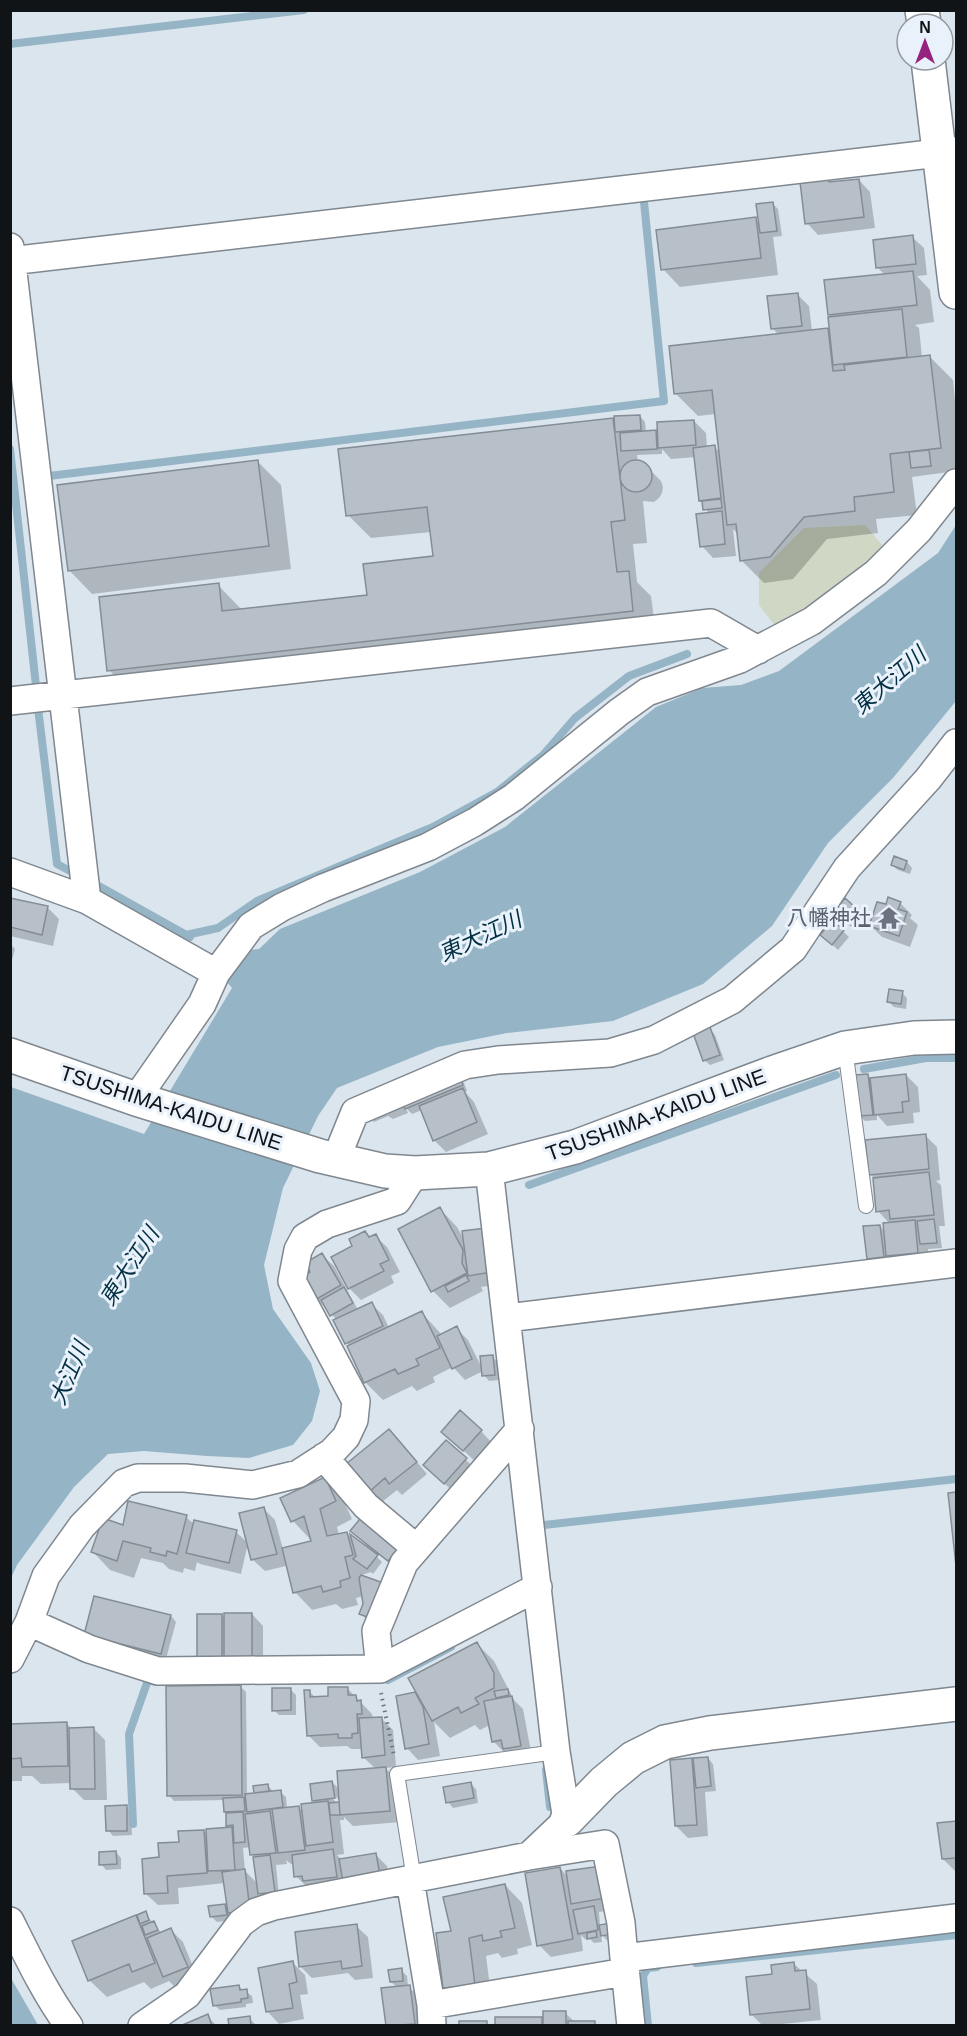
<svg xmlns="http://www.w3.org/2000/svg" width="967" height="2036" viewBox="0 0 967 2036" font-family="Arial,'Noto Sans JP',sans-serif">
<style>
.green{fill:#d0d7c4}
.water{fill:#95b5c6}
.shadow{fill:#0003;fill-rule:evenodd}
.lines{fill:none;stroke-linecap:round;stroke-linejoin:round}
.stream{stroke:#95b5c6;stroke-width:8}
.building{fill:#b7c0c9;stroke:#848c94;stroke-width:1.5}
.lane-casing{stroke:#7f878f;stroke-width:16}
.street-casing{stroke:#7f878f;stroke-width:30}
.secondary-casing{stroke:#7f878f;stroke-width:36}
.path{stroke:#70767c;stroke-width:4;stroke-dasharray:1.5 4.5;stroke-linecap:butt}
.lane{stroke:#fff;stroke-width:14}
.street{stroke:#fff;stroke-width:27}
.secondary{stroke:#fff;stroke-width:33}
.labels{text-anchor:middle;stroke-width:6;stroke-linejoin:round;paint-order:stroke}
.worship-label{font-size:21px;fill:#5b616d;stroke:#e9f2fb;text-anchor:end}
.street-label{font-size:21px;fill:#111417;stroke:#e9f2fb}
.water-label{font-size:22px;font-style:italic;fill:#022f42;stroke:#e9f2fb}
</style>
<rect width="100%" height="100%" fill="#dbe5ee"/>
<!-- green -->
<path class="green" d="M865,525L884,547L779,631L759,605V573L804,528Z"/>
<!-- water -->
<path class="water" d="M956,525V701L893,778L828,843L772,926L703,984L613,1021L507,1033L438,1047L337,1088L318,1116L283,1188L264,1265L273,1309L311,1363L320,1391L312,1421L293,1445L249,1458L207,1456L144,1451L108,1454L74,1487L17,1565L11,1578V1087L144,1134L232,988L222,976L242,951L259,949L280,929L420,872L505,827L656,707L702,688L741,685L779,671L938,553Z
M10,1978H11L38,2025H11Z"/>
<!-- shadow -->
<path class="shadow" d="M827,180L831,184L859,180L870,192L875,228L818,235L807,223Z
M773,204L778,209L782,236L773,237L778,275L680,287L663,269L755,219L760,224Z
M912,237L924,248L927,275L917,276L930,290L934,322L915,325L919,328L922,357H930L953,380L956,410V471L912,477L917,515L876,519L878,533L827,539L793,579L764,583L741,560L738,534L733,529L736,556L713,558L702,546L709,514L701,500L696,457L671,459L662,449V454L637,455L638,463L644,464L661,481L663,487L662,493L659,498L654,502L643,501L647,543L633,544L637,582L651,596L656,634L132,693L109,670L218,585L242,610L368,596L434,557L431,532L371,538L348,515L613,419L616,423L640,416L645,422L646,433L655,432L659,436L694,421L706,433L707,448L715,447L720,453L716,414L698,416L675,393L779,335L773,329L797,294L809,306L812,331L827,329L831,333L833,318L829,315L885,275L878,268Z
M258,462L281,485L291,569L92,594L69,570Z
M907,862L912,868L910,874L898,870L892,865Z
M10,899L47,907L59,919L53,946L10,936Z
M900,903L912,915L910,918L918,925L910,947L882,937L870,925L886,906Z
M856,910L861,915L851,927L840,918Z
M833,922L849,937L838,950L827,940Z
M10,944L15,949L10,968Z
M902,993L907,998L906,1009L894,1007L888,1001Z
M710,1029L715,1035L724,1060L710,1065L704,1060Z
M906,1075L918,1087L920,1112L913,1113L914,1123L887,1126L877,1115V1120L865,1121L860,1116L868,1076L871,1079Z
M459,1078L464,1083L467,1091L465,1092L474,1102L488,1134L446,1152L434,1140L422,1110L412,1114L405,1107L408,1113L393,1119L388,1116L374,1122L369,1117L380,1107L388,1115L385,1108Z
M925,1135L937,1147L940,1180L936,1181L941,1185L945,1226H939L942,1248L928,1249L929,1264L899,1267L888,1255V1262L873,1263L868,1258L880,1226L885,1232L890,1224L878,1211L874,1178L870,1174Z
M440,1209L457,1227L465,1241L503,1284L481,1287L483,1291L450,1308L433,1291Z
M375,1236L387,1247L400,1272L391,1276L394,1283L361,1300L349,1288L333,1257Z
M322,1255L334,1266L358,1310L371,1304L383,1315L389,1328L422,1313L442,1335L456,1328L468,1340L483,1370L492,1357L498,1362L500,1380L489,1381L484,1375L483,1371L465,1380L453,1367L433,1377L435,1382L417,1391L412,1386L383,1400L366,1383L337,1320L317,1299L312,1273Z
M481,1431L492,1443L476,1462L455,1443Z
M400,1442L427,1474L402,1495L397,1490L382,1502L370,1491Z
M446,1442L478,1471L456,1494L437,1477Z
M324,1479L342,1497L352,1519L337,1527L339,1535L346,1533L365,1547L367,1546L352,1531L401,1545V1572L375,1552L374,1554L382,1562L373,1574L371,1572L362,1575L372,1625L361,1613L364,1604L363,1596L356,1598L358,1605L342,1609L336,1604L312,1610L295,1592L286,1566L265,1571L253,1560L241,1514L263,1508L275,1520L283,1549L313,1542L312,1538L310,1539L293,1521Z
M956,1493V1553L950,1494Z
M186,1517L195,1525L236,1532L248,1543L241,1574L200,1564L197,1562L195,1571L184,1568L183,1573L169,1569L163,1563L141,1558L134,1578L110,1570L93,1552L124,1527Z
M252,1614L263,1626V1670H210L221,1615L226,1619Z
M171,1616L176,1622L166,1659L91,1640Z
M477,1644L494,1661L514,1700L523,1709L532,1757L505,1753L493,1741L490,1725L480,1730L475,1725L450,1738L434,1722L440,1756L418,1760L407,1748L414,1694L422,1702Z
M240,1686L246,1692L247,1796L256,1795L255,1787L268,1786L273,1791L280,1792L286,1797L287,1809L299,1808L303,1812L317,1804L313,1800L332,1782L340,1790L376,1769L363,1757V1749H351L347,1746L320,1747L308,1735L309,1691L316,1698L330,1697L347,1688L372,1714L373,1719L381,1718L393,1730L396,1767L385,1768L398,1780L401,1822L353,1826L344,1817V1820H340L344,1854L337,1855L342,1860L375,1854L387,1866L391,1887L308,1888L296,1876L294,1864H291L286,1860L287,1864L276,1865L279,1897L265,1899L258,1892L261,1921L241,1924L231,1914L232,1920L217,1922L211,1916L225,1905L229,1909L225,1883L178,1888L179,1904L158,1905L146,1894L161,1859L180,1843L204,1831L207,1835L231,1828L228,1825L225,1800L174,1801L169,1795ZM331,1792L346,1807L343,1809L328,1794ZM251,1847L252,1855L255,1858L258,1884L245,1871L243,1848Z
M290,1689L296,1695V1715H279L274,1710Z
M67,1724L72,1729L93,1728L105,1740L107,1800H84L72,1788V1783L41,1784L32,1776H22V1781H11L10,1797V1725Z
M708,1758L713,1764L716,1791L705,1792L708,1836L688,1838L676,1826L692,1759L695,1763Z
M470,1783L476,1789L478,1803L453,1808L448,1802Z
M126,1807L131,1812L132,1835L113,1836L108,1830Z
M956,1822V1870L955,1871L943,1859L939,1824Z
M116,1852L121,1858V1869L106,1870L101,1864Z
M560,1868L568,1877V1873L617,1909L599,1912L600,1926L617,1939L608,1941L601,1934L602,1942L594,1943L589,1938L585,1939L581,1935L583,1951L551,1957L539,1945Z
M505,1885L522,1903L532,1945L517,1949L518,1954L502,1958L498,1953L486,1956L492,2002L462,2005L444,1988L453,1932Z
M145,1913L162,1934L171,1930L183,1942L198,1979L176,1988L169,1981L151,1989L144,1982L107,1997L89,1980L135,1917L142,1923Z
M356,1926L368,1937L373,1978L355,1980L348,1973L312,1978L300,1966Z
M293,1963L305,1975L308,1994L300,1995L304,2019L279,2024L268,2012Z
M794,1964L817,1984L821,2020L763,2026L752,2015L774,1975Z
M401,1970L407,1976L408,1987L421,1998L425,2026H388L398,1988L391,1982Z
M239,1987L252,1996L253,2003L246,2004V2007L220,2010L214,2005Z
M565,2013L575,2022L594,2023L597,2026H496L541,2019L545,2022Z
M207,2016L217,2026H184Z
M249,2018L257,2026H231Z"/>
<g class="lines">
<!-- stream -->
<path class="stream" d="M10,44L304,10
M10,449L36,686
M49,476L664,401L644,202
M38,708L57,864L72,872
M97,885L190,937
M186,935L218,928L257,901L433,827L497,792L543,755L575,718L629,676L687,654
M864,1069L926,1058H956
M529,1185L836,1075
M544,1525L956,1479
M388,1680L451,1647
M546,1770L550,1807
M133,1824L129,1734L148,1680L155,1682
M696,1963L956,1935
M648,2026L643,1976L648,1968L657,1967"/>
</g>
<!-- building -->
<path class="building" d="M828,178L829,182L859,179L864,217L805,224L800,182Z
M773,202L777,231L760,233L756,204Z
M756,217L761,258L661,270L656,230Z
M913,235L916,264L876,268L873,240Z
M913,271L917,305L828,315L824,280Z
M798,293L802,326L771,329L767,296Z
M902,309L907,357L833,365L828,317Z
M828,328L833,371L845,370L844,365L930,355L941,448L890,454L894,492L854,497L855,511L804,517L770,557L740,561L736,524L727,525L712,390L674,394L669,346Z
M640,415L641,430L615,432L614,416Z
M613,418L625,520L611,522L617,572L629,571L633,611L107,671L99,597L219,583L222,611L367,595L363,564L433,556L427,507L346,516L338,449Z
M694,420L696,445L658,448L657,422Z
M656,430L657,449L621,451L620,433Z
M715,445L721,498L699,501L693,448Z
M929,450L931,466L911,468L909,452Z
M258,460L269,546L68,571L57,485Z
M620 476a16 16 0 1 1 32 0a16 16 0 1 1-32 0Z
M721,499L722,508L703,510L702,501Z
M722,511L725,544L700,547L696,514Z
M894,856L907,861L904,870L891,865Z
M888,897L901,902L898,909L907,912L899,936L869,926L877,902L886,904Z
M10,898L48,906L42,935L10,927Z
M845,898L857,909L844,923L833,913Z
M832,920L844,930L832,945L820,935Z
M889,989L903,991L901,1004L887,1002Z
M710,1027L720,1055L703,1061L693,1033Z
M868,1074L873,1115L858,1116L854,1075Z
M906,1074L909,1101L902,1102L903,1112L874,1115L870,1078Z
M459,1076L463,1085L405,1109L401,1099Z
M463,1088L477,1122L433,1141L419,1106Z
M926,1134L929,1169L869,1175L865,1140Z
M929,1172L934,1215L890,1219L889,1210L876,1212L873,1178Z
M440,1207L463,1250L462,1263L467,1273L431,1292L398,1229Z
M934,1219L937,1243L920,1244L917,1221Z
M915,1220L918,1253L886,1256L883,1223Z
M880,1225L884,1257L867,1259L863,1226Z
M486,1228L492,1272L468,1276L462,1231Z
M365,1231L369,1237L376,1234L389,1260L380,1264L384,1271L348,1289L331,1257L352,1246L349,1239Z
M322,1253L341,1285L315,1300L302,1277L310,1272L305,1263Z
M466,1275L469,1281L448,1292L445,1286Z
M344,1287L353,1303L330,1316L321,1300Z
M372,1302L383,1326L345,1344L333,1320Z
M422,1311L440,1348L416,1359L419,1365L398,1374L395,1369L364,1383L347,1346Z
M457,1326L472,1359L452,1369L437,1336Z
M493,1355L495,1375L482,1376L480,1356Z
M460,1410L482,1430L463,1451L441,1432Z
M389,1429L417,1462L389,1484L385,1478L369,1492L346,1464Z
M446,1440L467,1458L444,1484L423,1465Z
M325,1477L336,1501L320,1509L327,1536L347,1532L353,1555L345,1557L350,1578L340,1581L341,1587L323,1592L321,1586L293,1593L282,1548L311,1541L304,1516L291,1522L280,1498Z
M956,1492V1566L948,1493Z
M128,1501L187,1515L177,1554L167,1551L166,1556L150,1552L151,1548L123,1541L117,1561L91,1552L103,1518L123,1525Z
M264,1507L277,1554L251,1560L239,1513Z
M364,1514L402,1544L388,1561L350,1531Z
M194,1520L237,1530L229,1563L186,1553Z
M350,1534L378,1555L367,1569L353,1559L356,1556Z
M361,1575L386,1584L373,1619L359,1614L363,1604L359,1578Z
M94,1596L171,1615L161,1654L84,1635Z
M224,1613H252V1658H224Z
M197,1614H222V1659H197Z
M477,1642L494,1673V1688L475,1698L479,1704L461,1713L458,1707L432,1721L408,1678Z
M241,1685L242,1795L167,1796L166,1686Z
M328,1687H348V1695H356L357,1701L361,1700L362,1714H357L358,1733L352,1734V1738H338V1734L307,1736L304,1690H310V1697L328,1696Z
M272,1688H291V1710L272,1711Z
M508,1689L509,1695L496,1698L494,1691Z
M415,1692L423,1707L429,1744L405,1749L396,1696Z
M512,1696L521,1746L503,1749L501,1740L492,1742L484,1701Z
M382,1717L385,1755L362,1758L359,1718Z
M67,1722L68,1766L22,1767L21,1758L10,1759V1724Z
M94,1727L95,1789H70L69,1728Z
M708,1757L711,1786L696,1788L693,1758Z
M692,1758L697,1825L675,1826L670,1760Z
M386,1767L390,1811L340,1815L337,1771Z
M332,1781L335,1798L312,1801L310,1784Z
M471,1782L474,1798L446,1803L443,1787Z
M268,1784L269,1791L254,1793L253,1786Z
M281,1790L283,1807L247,1812L245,1794Z
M244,1797L245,1811L224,1812L223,1798Z
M328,1801L333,1842L306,1846L301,1804Z
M339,1802L340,1815H330L329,1803Z
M127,1805V1831H106L105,1806Z
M299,1806L305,1850L278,1853L272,1809Z
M270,1811L276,1853L250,1855L245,1814Z
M243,1812L245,1842L234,1843L233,1825L226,1826V1813Z
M956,1821V1858L942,1859L937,1823Z
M232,1827L235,1870L208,1871L206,1829Z
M204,1830L207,1873L167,1876L168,1893L144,1894L142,1859L159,1857L158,1843L179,1842L178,1831Z
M333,1849L337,1877L303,1881L302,1876L294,1877L292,1855Z
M116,1851L117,1864L99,1865V1852Z
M376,1853L380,1875L343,1882L339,1859Z
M270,1855L275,1892L258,1894L253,1857Z
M601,1866L606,1898L571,1904L566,1871Z
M560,1867L573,1939L537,1946L525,1873Z
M245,1869L250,1910L228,1913L222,1872Z
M505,1884L515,1928L500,1931L502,1937L483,1941L482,1935L469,1938L475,1985L443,1988L436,1933L451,1931L443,1897Z
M225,1904L227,1915L210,1917L208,1906Z
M594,1906L598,1930L578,1934L573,1910Z
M146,1911L149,1920L140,1924L137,1915Z
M136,1915L155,1963L132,1972L129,1964L88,1981L72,1941Z
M154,1921L158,1930L145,1935L142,1926Z
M611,1923L613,1934L601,1936L599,1925Z
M357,1924L362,1966L342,1969L341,1961L299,1967L295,1932Z
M171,1928L188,1967L163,1977L147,1938Z
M596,1931L597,1937L587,1939V1933Z
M293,1961L297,1982L289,1984L293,2008L266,2012L258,1968Z
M794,1962L795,1971L806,1970L810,2009L750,2015L746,1977L772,1974L771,1965Z
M402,1968L403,1981L390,1982L388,1970Z
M239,1985L240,1990L247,1989L248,1998L241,1999V2002L213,2006L210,1989Z
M410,1985L415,2024L386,2026L381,1988Z
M543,2011H566V2026H543Z
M208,2014L212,2026H180Z
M250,2016L251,2026H229L228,2019Z
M495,2017H542V2026H495Z
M459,2021H487V2026H459Z
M568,2021H595V2026H568Z"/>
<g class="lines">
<!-- lane casing -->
<g class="lane-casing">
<path id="lane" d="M845,1048L866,1206
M414,1879L397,1774L556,1752"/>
</g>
<!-- street casing -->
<g class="street-casing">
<path id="street" d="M10,247L87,900
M10,261L956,151
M10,701L711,623L758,650
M10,872L87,900L216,973L251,926L282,907L323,888L428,847L475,822L514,797L619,712L647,692L740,659L812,621L876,573L919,530L956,483
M136,1099L202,1004L216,973
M342,1144L355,1112L465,1065L498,1060L610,1053L654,1040L732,1000L793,949L847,868L928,779L956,743
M507,1318L956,1263
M324,1457L366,1506L416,1548
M29,1622L89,1649L158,1671L380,1669L538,1587
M10,1659L29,1622L46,1576L82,1526L124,1483L138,1478H185L253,1485L298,1474L332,1452L346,1437L354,1420L356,1401L292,1281L298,1250L305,1237L327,1224L397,1201L415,1173
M380,1669L376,1631L404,1563L520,1429
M529,1856L605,1844L621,1923L624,1958L956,1918
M410,1880L431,2005L432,2026
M10,1921C28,1957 45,1993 69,2026
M624,1958L631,2026
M431,2005L625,1972
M142,2026L187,1995L241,1923L256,1912L274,1906L529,1856L567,1820L556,1752L489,1169"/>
</g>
<!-- secondary casing -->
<g class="secondary-casing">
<path id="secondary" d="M922,10L924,24
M928,60L956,292
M10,1055L136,1099L320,1156L385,1171L415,1173L489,1169L575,1147L772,1073L845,1048L914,1038L956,1037
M567,1820L604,1782L633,1758L665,1742L710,1733L956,1704"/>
</g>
<!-- path -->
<path class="path" d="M381,1693L394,1756"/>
<!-- lane -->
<use href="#lane" class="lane"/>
<!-- street -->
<use href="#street" class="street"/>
<!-- secondary -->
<use href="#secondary" class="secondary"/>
</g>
<!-- icons -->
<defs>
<g id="temple-bare" transform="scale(1.8)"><path d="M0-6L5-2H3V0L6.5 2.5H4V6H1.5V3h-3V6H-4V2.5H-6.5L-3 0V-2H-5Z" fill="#6b7280" stroke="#e9f2fb" stroke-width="2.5" paint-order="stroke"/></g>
</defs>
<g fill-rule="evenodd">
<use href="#temple-bare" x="889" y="918"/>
</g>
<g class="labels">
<!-- worship labels -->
<g class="worship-label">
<text x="871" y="925">八幡神社</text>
</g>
<!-- street labels -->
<g class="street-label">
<text transform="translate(171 1108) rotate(18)" y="7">TSUSHIMA-KAIDU LINE</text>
<text transform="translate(656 1115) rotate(-20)" y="7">TSUSHIMA-KAIDU LINE</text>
</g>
<!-- water labels -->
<g class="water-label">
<text transform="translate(889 680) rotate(-41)" y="8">東大江川</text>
<text transform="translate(480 936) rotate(-25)" y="8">東大江川</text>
<text transform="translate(129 1266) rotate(-57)" y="8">東大江川</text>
<text transform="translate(69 1373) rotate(-67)" y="8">大江川</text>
</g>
</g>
<!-- border -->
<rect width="967" height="2036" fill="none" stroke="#111417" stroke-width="24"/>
<!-- north arrow -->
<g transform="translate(925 42)"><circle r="28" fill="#e9f2fb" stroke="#9399a0" stroke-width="1.5"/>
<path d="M0-4.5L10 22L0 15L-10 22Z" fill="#96227f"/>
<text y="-9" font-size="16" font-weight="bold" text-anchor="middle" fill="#111417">N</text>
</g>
</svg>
